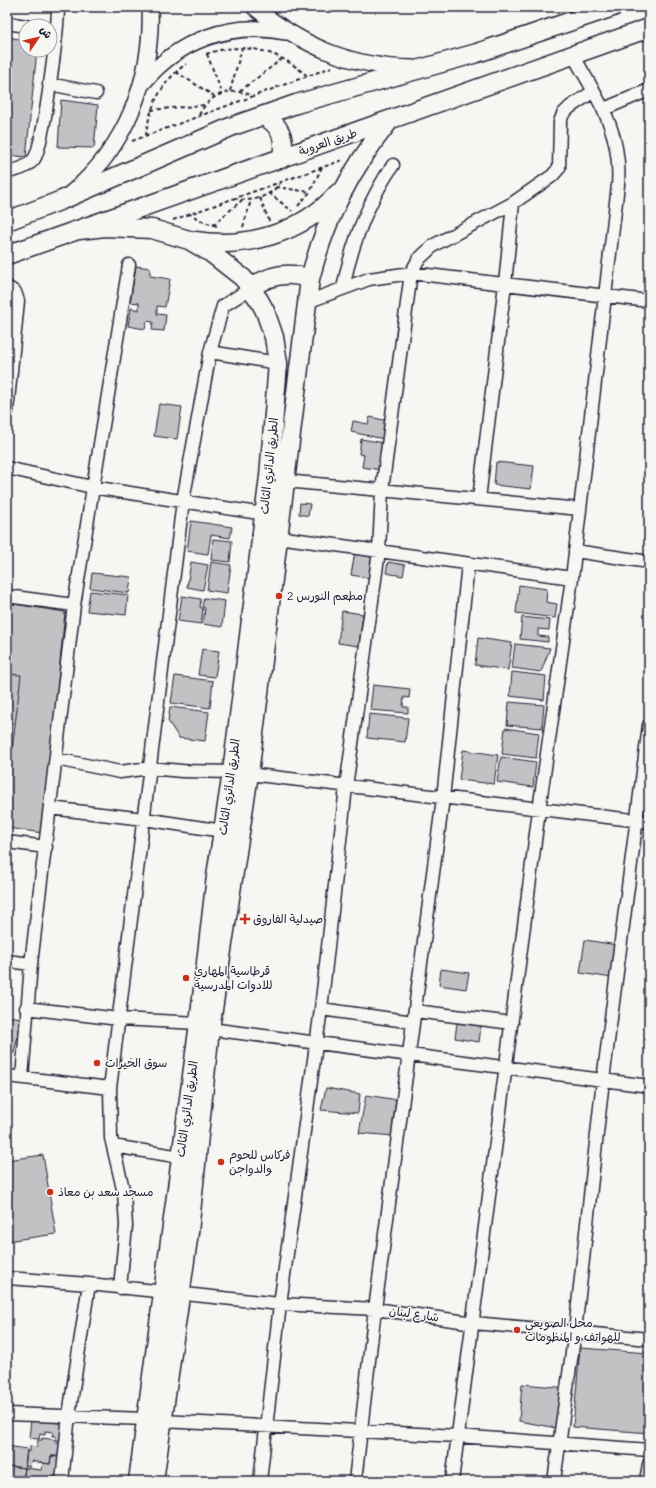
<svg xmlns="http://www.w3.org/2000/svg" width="656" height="1488" viewBox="0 0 656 1488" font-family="Delius,'Playpen Sans Arabic',sans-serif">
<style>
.building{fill:#c2c2c4;stroke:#22223b}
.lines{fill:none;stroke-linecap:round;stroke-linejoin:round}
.minor-casing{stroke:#22223b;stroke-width:15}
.major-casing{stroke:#22223b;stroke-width:18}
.highway-casing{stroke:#22223b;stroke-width:21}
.path{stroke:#22223b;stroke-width:2;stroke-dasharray:4 3;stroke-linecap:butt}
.minor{stroke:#f6f6f2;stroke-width:12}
.major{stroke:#f6f6f2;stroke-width:15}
.highway{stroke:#f6f6f2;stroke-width:18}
.poi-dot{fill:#c8321e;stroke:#f6f6f2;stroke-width:1.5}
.labels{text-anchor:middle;stroke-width:3;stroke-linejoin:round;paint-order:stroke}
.street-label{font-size:12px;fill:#22223b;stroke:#f6f6f2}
.poi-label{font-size:12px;fill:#22223b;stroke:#f6f6f2;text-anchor:start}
</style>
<rect width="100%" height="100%" fill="#f6f6f2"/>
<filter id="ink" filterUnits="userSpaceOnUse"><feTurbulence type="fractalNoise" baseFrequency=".025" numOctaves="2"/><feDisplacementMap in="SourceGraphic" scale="8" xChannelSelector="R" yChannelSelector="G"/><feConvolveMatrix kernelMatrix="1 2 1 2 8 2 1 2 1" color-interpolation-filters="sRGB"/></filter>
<g filter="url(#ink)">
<!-- building -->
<path class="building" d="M7,37L26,40V50H37L26,157L7,155Z
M61,100L98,105L94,148L58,147Z
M136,266L150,268V276L170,279L165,307L157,306V314L166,315L164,331L152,330L153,322L147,321L145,329L128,326L131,308L139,310V303L130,302Z
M7,298L11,299L8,324H7Z
M159,404L182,407L177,439L154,436Z
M370,417L388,421L384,439L351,432L353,421L368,424Z
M361,439L385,443L381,470L362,467L364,455L359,454Z
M496,462L534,466L531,489L494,485Z
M300,503L310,504L308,516L299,514Z
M191,521L232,527L230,538L211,535L208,554L187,551Z
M213,539L232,541L230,562L211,560Z
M355,552L374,555L370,578L351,575Z
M191,562L208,565L203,590L187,587Z
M211,562L231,565L227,593L207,590Z
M388,562L405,565L403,576L386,573Z
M92,573L131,577L129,593L90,588Z
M519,585L547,589L546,602L557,604L555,618L516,613Z
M90,591L128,595L126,615L87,611Z
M182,596L201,599L200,607L203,609L201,624L178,621Z
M204,598L225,601L222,627L203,624L205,608L202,607Z
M7,603L65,612L43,833L7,828Z
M342,611L363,614L359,646L338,643Z
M522,617L550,620L549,630L538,629V636L548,637V642L520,639Z
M478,638L512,643L508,670L475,665Z
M515,644L550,648L541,672L512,668Z
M202,649L219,651L215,677L198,675Z
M512,672L546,676L544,700L510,696Z
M7,674L21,675L12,750L7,749Z
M175,676L213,681L210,708L171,703Z
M373,685L410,689L409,698L404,697L403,707H408V713L370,710Z
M509,702L544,705L542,728L507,725Z
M170,707L209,712L205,741L179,738L168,721Z
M369,714L408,718L405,742L367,738Z
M505,728L539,733L536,758L502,754Z
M463,750L498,755L494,784L459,780Z
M501,757L536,762L533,787L497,782Z
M585,940L617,945L612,978L580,973Z
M441,969L469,973L466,989L439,985Z
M7,1016L22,1018L14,1053L7,1052Z
M457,1023L481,1026L479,1042L455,1038Z
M326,1088L360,1094L358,1113L321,1110Z
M366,1095L398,1100L394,1136L359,1133Z
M43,1155L56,1234L7,1241V1160Z
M580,1348L649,1353V1433L573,1427Z
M522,1384L568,1388L562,1429L519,1421Z
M31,1420L68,1424L66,1441L56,1440V1436H52L53,1432L45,1431V1435L40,1434L39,1439L29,1438Z
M42,1438L57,1440L56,1443L65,1444L63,1456H51L50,1464L31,1461L30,1467L25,1466L27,1451H30V1446L37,1447L38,1440H42Z
M7,1446L27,1449L25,1468L7,1466Z
M51,1456L63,1458L61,1481H23L25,1468L41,1470L43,1463L50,1464Z
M7,1466L25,1468L23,1481H7Z"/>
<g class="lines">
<!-- minor casing -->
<g class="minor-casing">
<path id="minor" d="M7,23L26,26
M49,84L96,93
M604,109L649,90
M7,172C17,170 27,168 34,159C44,145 58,28 58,7
M7,287L15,292L18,301L7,411
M343,288C352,243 367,203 393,165
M307,302L369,279L411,273L649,301
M210,352L278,363
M7,468L92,487L264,514
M285,481L580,509
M479,499L505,284L513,203
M278,537L572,578
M575,551L649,562
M7,596L74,605
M56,759L120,772L149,768L182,771L232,772L649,822
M50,808L144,819L223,831
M7,842L46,847
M7,961L31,964
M26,1008L119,1019L199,1023
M321,1009L413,1022
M415,1011L512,1023
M210,1029L649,1086
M7,1076L110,1088
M22,1078L31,964L74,605L129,265
M113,1146L181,1157
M7,1278L89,1284L280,1304L375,1309L474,1323L649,1339
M120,1288L126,1226L124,1193L111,1138L110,1088L183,501L210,352L223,306L251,288
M7,1414L146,1419
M162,1421L458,1436L649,1450
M62,1481L69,1415L89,1284
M260,1481L280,1304L321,1009L346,787L379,551L382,490L411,273L418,260L434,245L513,203L552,176L559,168L560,122L563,114L570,107L594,91
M355,1481L375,1309L443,798L468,564
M452,1481L539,810L572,578L618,185C622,131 598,99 573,55
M554,1481L575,1331L603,1080L649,725
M646,1481L649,1464"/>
</g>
<!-- major casing -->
<g class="major-casing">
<path id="major" d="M254,7C303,46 350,67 413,68
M143,83C178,40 231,21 285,32
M70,194C126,148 153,78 150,7"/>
</g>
<!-- highway casing -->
<g class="highway-casing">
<path id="highway" d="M263,116C280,124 287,140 281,159
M7,221L62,200L233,126L296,104L477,53L613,7
M79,230L105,227L152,229L189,240L211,253L243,278L259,300L265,311L274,337L278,363L269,476L232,772L216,876L199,1023L138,1481
M195,241C247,249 302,233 338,193
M7,255L649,28
M251,288C270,274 289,271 310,279
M154,1481L189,1232L210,1029L249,774L310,279C326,217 350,170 390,120"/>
</g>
<!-- path -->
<path class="path" d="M206,54C243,41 279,50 307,76
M207,54L222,93
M176,72L214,96
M230,91L242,48
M240,91L283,58
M151,110L205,105
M199,115C209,94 231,86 253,96
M146,136C149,107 162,81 186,64
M132,141L332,67
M276,187L310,192
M269,193L292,211
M234,198C252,203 270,197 281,182
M260,198L269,221
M298,206L310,192L322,167
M188,213L204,222L220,227
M173,220L343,160
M213,225L242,200
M243,227L251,200"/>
<!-- minor -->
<use href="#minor" class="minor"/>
<!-- major -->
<use href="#major" class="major"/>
<!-- highway -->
<use href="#highway" class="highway"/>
</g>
</g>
<!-- markers -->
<g class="poi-dot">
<circle cx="279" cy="596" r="4"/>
<path d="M243 913h4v4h4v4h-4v4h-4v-4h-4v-4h4z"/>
<circle cx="186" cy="978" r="4"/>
<circle cx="97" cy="1063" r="4"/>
<circle cx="221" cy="1162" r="4"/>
<circle cx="50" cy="1192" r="4"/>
<circle cx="517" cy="1330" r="4"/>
</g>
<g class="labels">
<!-- street labels -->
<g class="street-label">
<text transform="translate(328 142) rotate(-19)" y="4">طريق العروبة</text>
<text transform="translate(269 466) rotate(-84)" y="4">الطريق الدائري الثالث</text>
<text transform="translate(229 787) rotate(-82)" y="4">الطريق الدائري الثالث</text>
<text transform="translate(187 1109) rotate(-82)" y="4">الطريق الدائري الثالث</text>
<text transform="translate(414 1314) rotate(8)" y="4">شارع لبنان</text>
</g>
<!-- poi labels -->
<g class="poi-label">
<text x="287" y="600">مطعم النورس 2</text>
<text x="253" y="923">صيدلية الفاروق</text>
<text x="194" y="975">قرطاسية المهاري<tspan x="194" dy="14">للادوات المدرسية</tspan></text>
<text x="105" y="1067">سوق الخيرات</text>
<text x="229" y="1159">فركاس للحوم<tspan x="229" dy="14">والدواجن</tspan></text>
<text x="58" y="1196">مسجد سعد بن معاذ</text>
<text x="525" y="1327">محل الصويعي<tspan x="525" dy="14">للهواتف و المنظومات</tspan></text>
</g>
</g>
<!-- margin -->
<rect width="656" height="1488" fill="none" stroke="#f6f6f2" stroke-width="24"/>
<rect x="12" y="12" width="632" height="1464" fill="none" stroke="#22223b" stroke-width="1.5" filter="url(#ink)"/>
<!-- north arrow -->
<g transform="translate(38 38) rotate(55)"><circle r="19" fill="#f6f6f2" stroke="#a1a1a9"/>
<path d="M0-3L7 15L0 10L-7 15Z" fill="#c8321e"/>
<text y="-6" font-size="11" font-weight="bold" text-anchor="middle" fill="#22223b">ش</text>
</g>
</svg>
